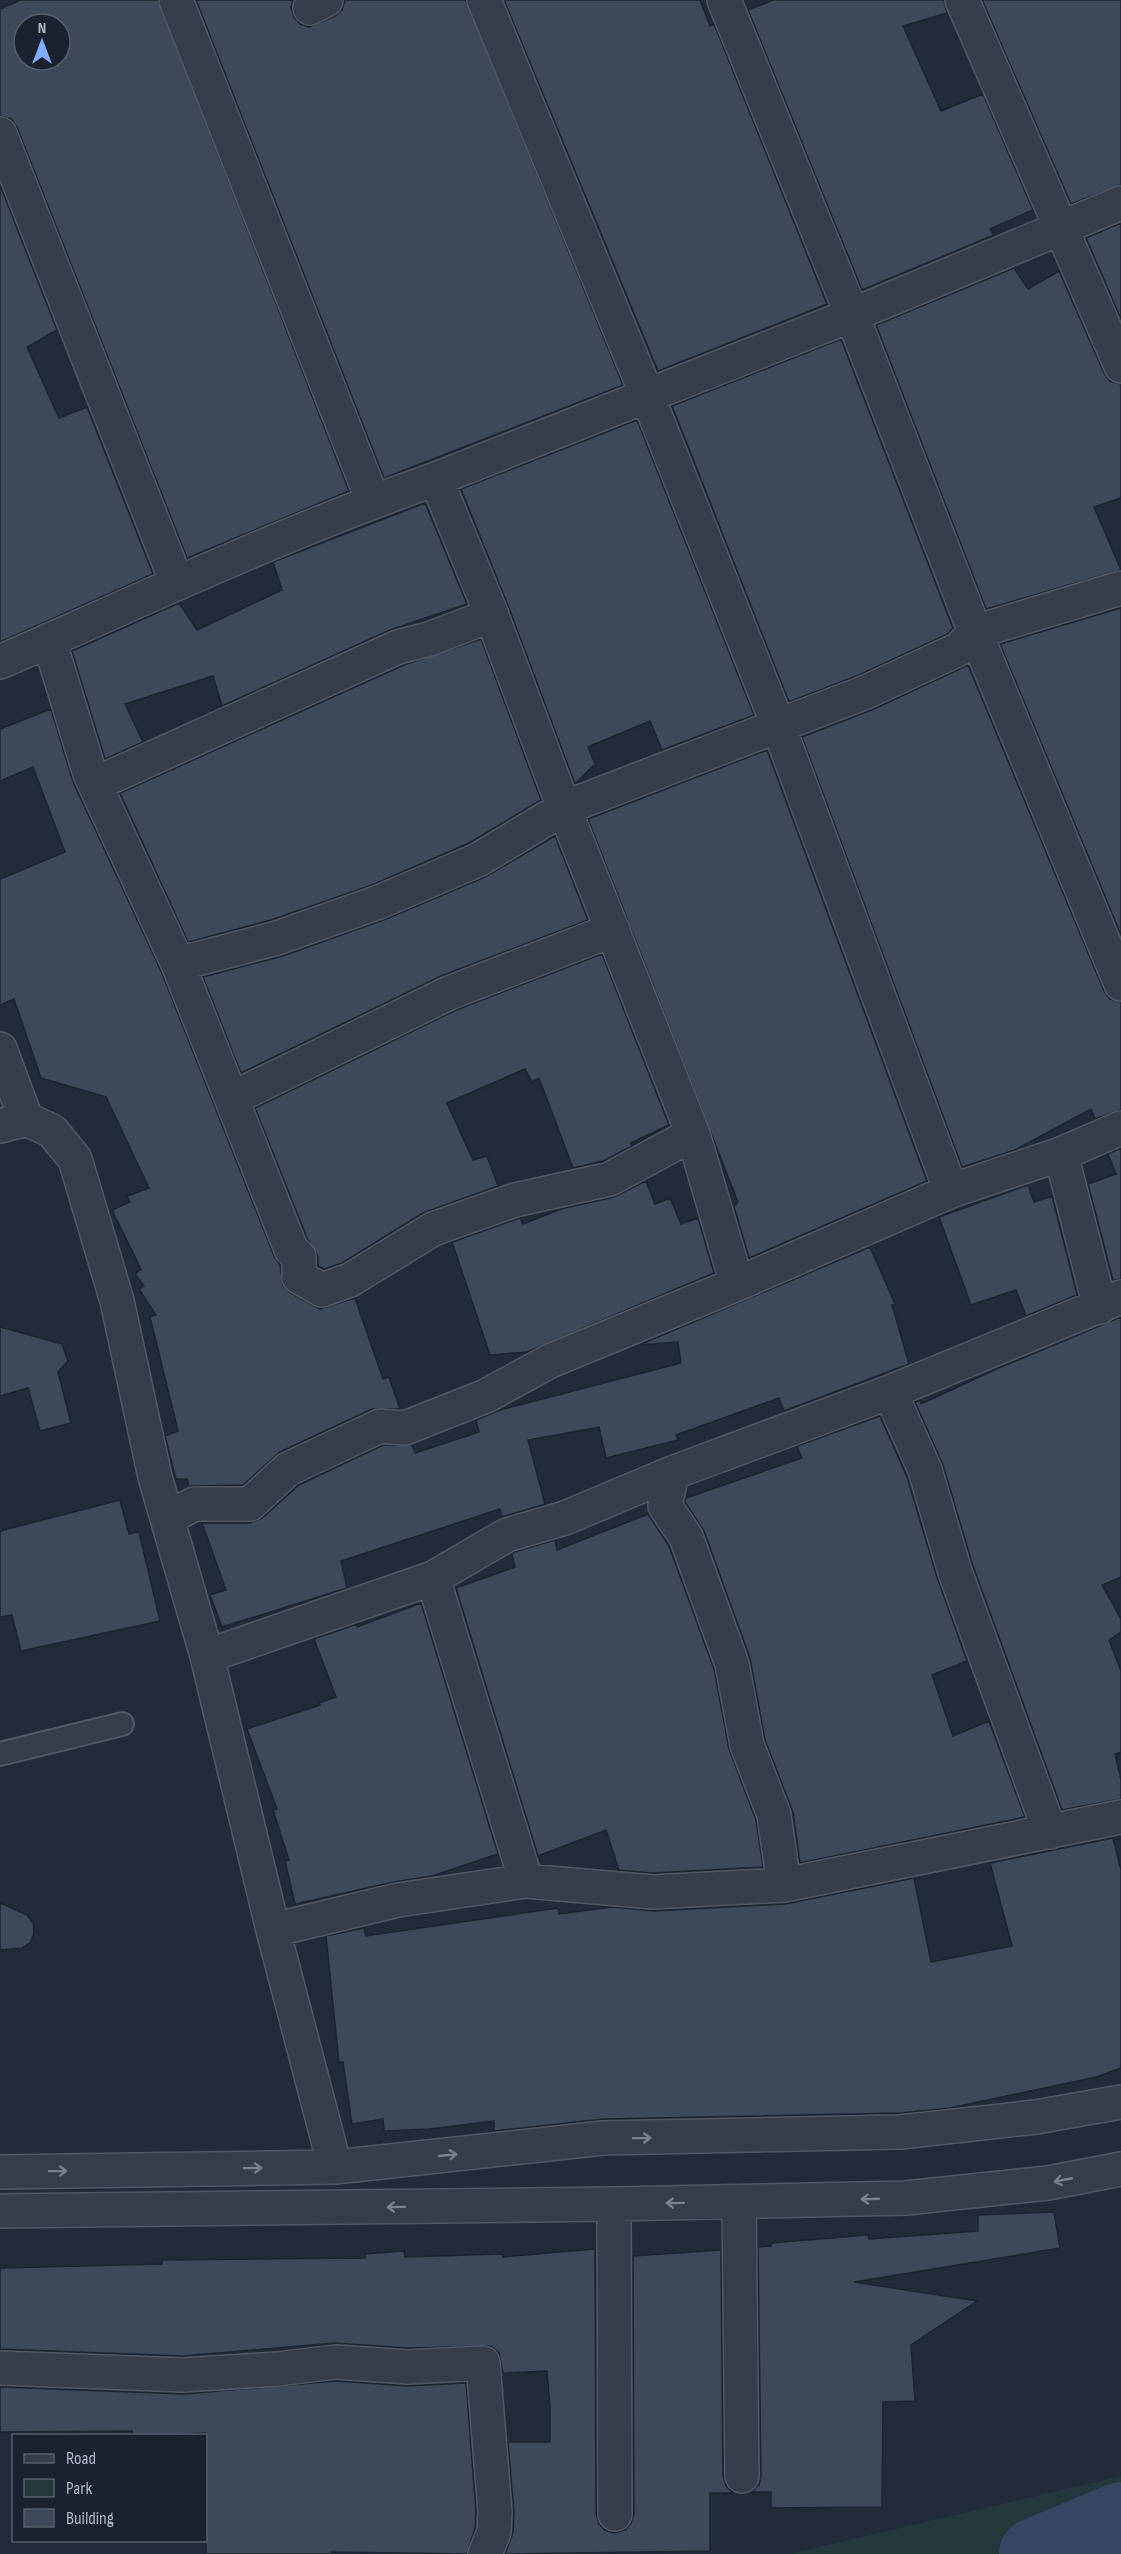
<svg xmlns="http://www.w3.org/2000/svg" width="1121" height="2554" viewBox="0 0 1121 2554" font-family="'Sofia Sans Condensed',sans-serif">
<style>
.green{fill:#23383b}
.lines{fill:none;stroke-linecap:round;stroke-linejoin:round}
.river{stroke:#354662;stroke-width:72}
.building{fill:#3d495a;stroke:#1c2431;stroke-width:1.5;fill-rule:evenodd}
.lane-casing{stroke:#505865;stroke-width:26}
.street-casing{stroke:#505865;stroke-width:36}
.lane{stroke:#353d4b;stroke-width:22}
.street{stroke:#353d4b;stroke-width:33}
.oneway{stroke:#79818f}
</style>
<rect width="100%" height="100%" fill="#212b3a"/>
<!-- green -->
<path class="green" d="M1121,2476V2554H789Z"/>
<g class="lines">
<!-- river -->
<path class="river" d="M1035,2554L1121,2518"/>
</g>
<!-- building -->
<path class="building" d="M20,0H158L349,491L187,558L17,127L11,119L0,116V9ZM24,24H60V60H24Z
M196,0H293L291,7L294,17L300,24L309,27L335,16L342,10L345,0H466L623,385L384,478Z
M504,0H700L710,26L714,24L827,304L658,371Z
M773,0H944L947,13L903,26L941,111L983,94L1033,210L990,229L994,235L862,290L748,10Z
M982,0H1121V185L1071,204Z
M0,185L57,330L27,347L59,418L87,407L153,574L0,642Z
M1121,223V319L1086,238Z
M1014,268L1028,289L1059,271L1104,373L1110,381L1121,384V498L1094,507L1121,570L986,609L876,325Z
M841,339L953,628L948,634L859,675L789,702L672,406Z
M637,420L754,715L662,750L650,721L588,747L595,764L575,784L509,608L461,489Z
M425,503L467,604L390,630L222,706L213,676L125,704L143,742L105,759L72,651L179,603L197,630L282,590L273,562Z
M1121,608V935L1000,644Z
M481,639L541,800L469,843L372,885L271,920L188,942L120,793L404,665Z
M968,665L1104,991L1110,999L1121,1002V1110L1095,1119L1091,1109L1015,1150L962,1167L802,737L874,709Z
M51,709L73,782L161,971L274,1256L280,1265L283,1286L290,1293L320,1309L355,1298L383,1379L389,1377L400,1409H372L280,1452L243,1485L189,1486L187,1479H176L165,1436L178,1431L150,1317L156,1315L139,1289L144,1286L135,1274L141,1269L112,1210L130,1202L127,1196L149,1188L106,1097L41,1078L14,999L0,1005V879L65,852L33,767L0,781V729Z
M767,750L927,1181L749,1258L734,1206L738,1202L588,819Z
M555,836L588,920L441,976L241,1073L203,977L283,956L386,919L485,877Z
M602,954L669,1125L631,1143L632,1146L603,1161L573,1168L539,1078L532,1082L525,1069L447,1103L473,1160L487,1156L498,1186L423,1213L342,1263L324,1269L318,1266V1256L307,1238L255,1108L456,1010Z
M1121,1148V1279L1113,1280L1088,1184L1116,1174L1108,1154Z
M646,1181L655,1204L670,1198L681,1224L698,1218L714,1273L527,1352L490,1355L452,1242L520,1218L523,1224L561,1209L614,1197Z
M1028,1185L1034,1202L1052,1196L1077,1295L1026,1316L1016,1290L971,1305L939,1217Z
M870,1247L895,1304L892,1305L909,1364L784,1411L779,1398L676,1435L678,1440L606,1458L599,1427L528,1440L545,1504L502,1517L500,1509L341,1561L347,1588L222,1627L210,1595L226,1590L202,1523H250L262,1518L299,1485L383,1445H412L415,1453L479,1432L476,1420L500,1410L681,1363L678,1342L639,1345Z
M1121,1317V1577L1102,1585L1121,1619V1632L1109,1640L1121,1671V1752L1115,1754L1121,1780V1799L1062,1810L973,1566L943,1465L915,1402L920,1400L921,1404L999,1368Z
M0,1327L62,1344L68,1361L58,1372L71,1423L40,1431L28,1388L0,1396Z
M880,1416L907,1477L937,1577L967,1661L932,1675L953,1736L989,1721L1025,1817L800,1863L793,1812L765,1740L750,1658L704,1531L685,1502L686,1498L802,1458L797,1446Z
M120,1500L129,1534L139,1532L160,1621L21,1651L12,1615L0,1617V1531Z
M648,1514L669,1546L714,1669L729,1749L756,1820L763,1867L653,1873L619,1870L606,1830L538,1856L456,1588L515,1567L512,1554L514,1552L555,1540L557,1550Z
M421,1603L498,1854L432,1876L394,1882L295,1904L285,1861L289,1860L273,1810L277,1809L247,1729L320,1705L319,1703L336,1697L314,1639L357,1624V1627Z
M1113,1838L1121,1870V2068L1096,2077L950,2108L899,2113L603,2119L494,2131V2121L429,2129L384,2131L383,2119L352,2124L343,2062L339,2063L326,1936L364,1928L366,1936L558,1908L559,1914L612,1907L654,1911L785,1904L914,1878L931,1962L1012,1946L990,1863Z
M0,1903L27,1915L33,1923L34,1933L30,1943L22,1948L0,1950Z
M1054,2212L1060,2248L854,2282L977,2301L911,2345L915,2401L883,2402L882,2507L771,2508V2492H751L759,2485L761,2476L758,2247L771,2246V2243L868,2235L869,2239L978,2231V2215Z
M595,2249L596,2514L599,2524L605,2530L614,2533L625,2530L631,2523L634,2514L633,2256L721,2250L723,2476L726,2486L733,2493H710V2551L505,2554L513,2533L514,2513L508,2442H550V2408L547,2371L503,2373L499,2353L491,2346L408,2348L334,2343L183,2356L0,2349V2268L162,2264V2260L365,2258V2254L404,2251L405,2257L502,2254L503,2257Z
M336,2381L407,2386L466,2383L476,2512L475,2528L467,2554L332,2552V2554H206V2433L133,2436L132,2431L0,2432V2387L184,2394Z"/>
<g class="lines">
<!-- lane casing -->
<g class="lane-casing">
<path id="lane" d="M0,1754L122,1724"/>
</g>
<!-- street casing -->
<g class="street-casing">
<path id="street" d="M176,0L373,501
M484,0L647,395L778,725L951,1191
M724,0L852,315L975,632L1121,984
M962,0L1121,366
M310,8L326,0
M0,134L177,583
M436,479L489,608L564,808L693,1134L737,1284
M49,640L90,774L178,964L291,1249L299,1257V1277L322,1290L350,1280L433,1229L515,1200L610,1179L693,1134
M0,662C144,599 287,531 436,479L852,315L1121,203
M95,784L398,647L429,639L492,615
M178,964L277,938L379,902L478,860L564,808L866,692L959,649L975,632L1121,588
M0,1049L26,1119
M233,1098L449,993L613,930
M0,1126L26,1119L52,1131L75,1159L117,1301L155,1477L207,1656L273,1930L335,2167
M1061,1154L1100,1307
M890,1392L925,1470L955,1572L1050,1832
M672,1473L665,1506L686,1537L732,1664L747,1745L774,1815L784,1885
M168,1518L194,1504H250L288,1469L380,1426L405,1428L486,1396L550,1361L737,1284L951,1191L1061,1154L1121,1128
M433,1578L526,1881
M207,1656L433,1578L507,1535L565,1518L672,1473L890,1392L1121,1297
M273,1930L398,1900L526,1881L653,1892L784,1885L1121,1817
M0,2172L335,2167L603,2138L900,2132L1036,2117L1121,2102
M739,2202L742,2476
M614,2204L615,2514
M0,2211L614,2204L906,2198L1048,2183L1121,2169
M0,2368L183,2375L277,2369L336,2362L408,2367L483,2363L495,2512L494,2532L485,2554"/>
</g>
<!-- lane -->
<use href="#lane" class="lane"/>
<!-- street -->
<use href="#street" class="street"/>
</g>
<!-- one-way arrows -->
<defs><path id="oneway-shaft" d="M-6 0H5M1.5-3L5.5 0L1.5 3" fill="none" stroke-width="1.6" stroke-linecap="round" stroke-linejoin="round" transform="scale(1.5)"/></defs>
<g class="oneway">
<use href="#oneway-shaft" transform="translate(642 2138) rotate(-1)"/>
<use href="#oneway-shaft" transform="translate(448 2155) rotate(-6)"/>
<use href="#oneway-shaft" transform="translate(253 2168) rotate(-1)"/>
<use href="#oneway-shaft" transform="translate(58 2171) rotate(-1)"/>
<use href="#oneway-shaft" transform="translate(1063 2180) rotate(169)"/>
<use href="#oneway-shaft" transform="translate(870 2199) rotate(178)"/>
<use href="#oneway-shaft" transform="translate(675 2203) rotate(179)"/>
<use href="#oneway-shaft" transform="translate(396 2207) rotate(179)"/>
</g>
<!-- legend -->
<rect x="12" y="2434" width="195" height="108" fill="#1a222f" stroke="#565e6c" stroke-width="1.5"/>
<rect x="24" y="2454" width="30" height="9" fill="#353d4b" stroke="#565e6c" stroke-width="1.5"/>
<text x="66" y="2464" font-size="18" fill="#b0b8c7">Road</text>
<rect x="24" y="2479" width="30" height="18" fill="#23383b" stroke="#565e6c" stroke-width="1.5"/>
<text x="66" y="2494" font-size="18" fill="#b0b8c7">Park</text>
<rect x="24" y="2509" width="30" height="18" fill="#3d495a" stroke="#565e6c" stroke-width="1.5"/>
<text x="66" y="2524" font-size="18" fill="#b0b8c7">Building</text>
<!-- north arrow -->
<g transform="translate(42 42)"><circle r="28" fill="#1a222f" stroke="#565e6c" stroke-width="1.5"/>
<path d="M0-4.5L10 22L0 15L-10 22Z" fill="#82abfa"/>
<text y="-9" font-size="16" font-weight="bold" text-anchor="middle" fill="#b0b8c7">N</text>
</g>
</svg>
